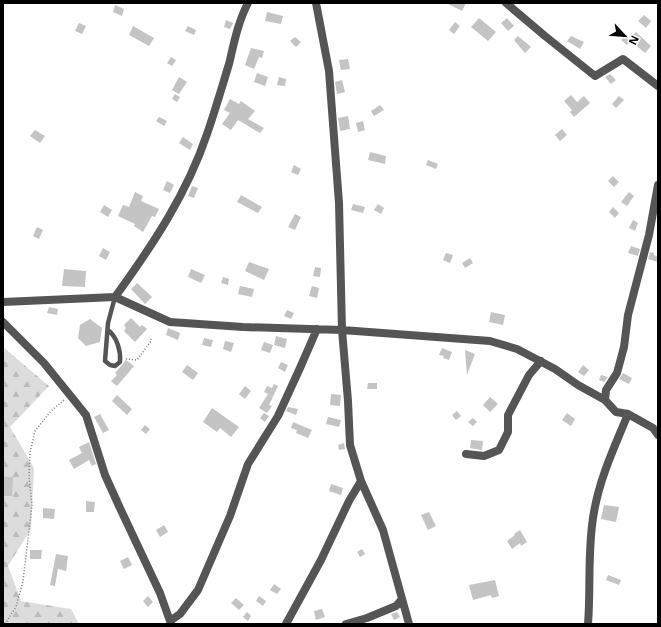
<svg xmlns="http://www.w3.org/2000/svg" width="661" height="627" viewBox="0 0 661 627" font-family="'Noto Sans',sans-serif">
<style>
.forest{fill:url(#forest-firs)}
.building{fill:#c4c4c4}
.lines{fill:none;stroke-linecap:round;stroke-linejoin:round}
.path{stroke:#777;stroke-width:1.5;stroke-dasharray:1 2;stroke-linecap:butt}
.service{stroke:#555;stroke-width:4.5}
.minor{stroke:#555;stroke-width:8}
</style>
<defs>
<pattern id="forest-firs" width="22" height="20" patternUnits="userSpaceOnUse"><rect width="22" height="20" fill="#dcdcdc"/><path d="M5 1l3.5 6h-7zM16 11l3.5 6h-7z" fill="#bbb"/></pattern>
</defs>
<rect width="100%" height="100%" fill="#fff"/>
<!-- forest -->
<path class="forest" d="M3,347L49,386L10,427L34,468L31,529L8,566L21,601L71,609L79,624H3Z"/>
<!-- building -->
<path class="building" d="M446,3H466L462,11Z
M115,5L124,9L122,16L113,12Z
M267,12L283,16L281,24L265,21Z
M644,15L651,21L646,28L638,21Z
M479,18L496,32L488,41L471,27Z
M507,18L514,26L508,31L501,23Z
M226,20L233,23L230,29L224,27Z
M455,22L460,26L454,34L449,30Z
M79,23L86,26L82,34L75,31Z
M133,26L154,38L149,46L129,35Z
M188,26L196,30L194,35L185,31Z
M636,32L651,46L645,53L631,41L627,45L621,40L626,35L629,39Z
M518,36L531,47L525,53L514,40Z
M571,36L584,42L580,49L567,41Z
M295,37L301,42L296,47L290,41Z
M251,48L264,51L262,58L259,57L254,69L245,65Z
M171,57L176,60L172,66L167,63Z
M348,59L350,69L341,70L339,60Z
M257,73L268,77L265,86L254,82Z
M610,74L616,80L611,84L605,77Z
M179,77L187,82L179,94L172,90Z
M279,77L286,79L285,86L277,85Z
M342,80L345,92L337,94L335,82Z
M175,94L180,97L177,102L172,99Z
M571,95L577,102L584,96L590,103L574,117L570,112L572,110L564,101Z
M619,96L624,100L616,108L612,104Z
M230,99L239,104L241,101L255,111L248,119L264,128L260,133L238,120L231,130L222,124L230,113L224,110Z
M380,105L384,110L374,116L371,111Z
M348,116L350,129L340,131L338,118Z
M159,117L167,121L164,126L156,121Z
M363,121L365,130L358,132L356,123Z
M562,129L567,135L560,141L555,135Z
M35,130L45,136L40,143L30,136Z
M183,137L193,144L190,150L179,143Z
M370,152L386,156L385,164L368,160Z
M428,160L438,164L436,169L426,165Z
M294,165L301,169L298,175L291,172Z
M613,176L619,182L614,187L608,181Z
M167,181L174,185L170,193L163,190Z
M192,186L198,188L194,198L188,196Z
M135,192L143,196L141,201L159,209L155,217L152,216L143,232L134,226L135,224L118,216L123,205L129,207Z
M629,192L634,196L627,206L621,202Z
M241,195L262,207L258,213L237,202Z
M353,204L365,207L363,213L351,210Z
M378,204L384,208L381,214L374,210Z
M104,205L112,210L108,217L100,212Z
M613,207L619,213L615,218L609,212Z
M295,214L301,217L295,230L288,227Z
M633,220L638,223L635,231L629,228Z
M37,227L43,230L39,239L33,236Z
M631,246L640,249L638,256L628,253Z
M103,248L110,252L106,260L99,256Z
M650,252L654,253V255L658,257V262L648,259Z
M446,253L453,255L450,263L443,260Z
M470,258L473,263L465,268L462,263Z
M249,262L269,269L264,280L245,271Z
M315,267L321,268L320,277L313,276Z
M64,269L86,271L85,287L62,286Z
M191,269L205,275L201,283L188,277Z
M223,277L229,279L228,285L221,283Z
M137,283L152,297L145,304L131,289Z
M240,286L254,289L252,297L238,294Z
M312,286L319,288L317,298L309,296Z
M49,307L58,309L57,315L47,313Z
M287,310L294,313L291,319L284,316Z
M491,312L505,315L503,325L489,322Z
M131,318L140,327L142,325L147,329L135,342L124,331L126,328L124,325Z
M90,319L102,328L100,342L86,346L78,338L80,325Z
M168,328L180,333L178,340L166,335Z
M276,336L287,339L285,348L274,345Z
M204,338L213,340L211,347L202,345Z
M225,341L234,343L231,352L223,349Z
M264,342L273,345L270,353L261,350Z
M442,348L452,352L449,360L443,358L444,356L439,355Z
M465,350L475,354L467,375Z
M126,360L134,366L117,386L111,381L117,375L115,373Z
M281,362L288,365L285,372L278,368Z
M187,365L198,373L193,380L182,372Z
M583,365L589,370L584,376L578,372Z
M623,373L632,378L629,384L619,379Z
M601,375L608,377L604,382L599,380Z
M368,383H377V389H367Z
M274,384L278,386L269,405L272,406L267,413L259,408L268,394L264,392L267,386L272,388Z
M245,386L251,391L245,399L239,394Z
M331,394L341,395L340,406L330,405Z
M117,395L132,409L127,415L112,401Z
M490,397L498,404L490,412L483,405Z
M288,407L298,409L296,415L286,411Z
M212,408L239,427L231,437L220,428L217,432L203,422Z
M457,411L461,416L456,420L452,415Z
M264,413L269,416L265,422L260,418Z
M567,413L575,419L571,426L562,420Z
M100,414L109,430L103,433L94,417Z
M328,417L341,420L339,427L326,424Z
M473,418L477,422L473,426L468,422Z
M293,422L312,430L308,438L296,433L297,430L291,428Z
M145,425L150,429L146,434L141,430Z
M471,440L483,441L482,450L470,448Z
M89,442L96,464L92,466L89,460L74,469L69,460L82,453L79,447Z
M344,443L345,449L339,450L338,445Z
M3,477H13L12,496H3Z
M331,484L343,488L341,495L329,491Z
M86,501L95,502L94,512H86Z
M604,505L619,507L616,522L601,519Z
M43,508L55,509L54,519L43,518Z
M429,512L436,526L428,530L421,515Z
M164,525L168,532L160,537L156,530Z
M520,530L527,542L521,546L520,543L512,549L507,541L515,535L514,534Z
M362,549L365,554L360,557L357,552Z
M30,550H42L41,559H30Z
M56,554L68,556L66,571L58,569L55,586L50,585Z
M128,557L132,565L124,569L120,561Z
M608,575L621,580L619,585L606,580Z
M495,580L499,596L492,598L491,595L473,600L469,585Z
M274,584L281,589L277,594L270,590Z
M148,596L153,602L148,607L143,601Z
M259,596L266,601L263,606L256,601Z
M236,598L244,605L239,610L231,603Z
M322,609L325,617L316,620L314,611Z
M247,612L251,616L248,621L243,617Z
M397,612L400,617L394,620L391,614Z"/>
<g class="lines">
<!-- path -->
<path class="path" d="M126,359L137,360L151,341V337
M5,624L16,607L23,581L32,505L29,477L30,452L35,431L51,411L64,400"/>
<!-- service -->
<path class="service" d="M108,330C117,337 121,351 120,362L115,366L110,365L105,361L108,323L115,297"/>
<!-- minor -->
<path class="minor" d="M316,3L329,71L339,203L342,330L348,401L350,445L361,481L383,530L409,624
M506,3L545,36L595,76L623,59L658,86
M115,297C152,246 187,194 207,134C215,111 222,87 229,64C234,43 238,22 248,3
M3,302L115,297L170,322L243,327L342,330L490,341L517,349L555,369L578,385L605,400L616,412L628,414L653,428L658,435
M3,322L44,363L86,415L105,475L119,506L160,593L171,624
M605,400L606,390L617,373L624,347L628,315L649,235L658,185
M466,454L484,456L499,450L508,432V415L529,375L541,361
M170,621L180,614L198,590L230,516L248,464L278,416L300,368L317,329
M286,624L321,560L349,501L361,481
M346,624L367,618L396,606L402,599
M588,624C591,587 587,549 594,512C600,477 615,446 628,414"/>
</g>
<!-- border -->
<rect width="661" height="627" fill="none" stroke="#000000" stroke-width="8"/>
<!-- north arrow -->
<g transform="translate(625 36) rotate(116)" stroke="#ffffff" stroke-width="3" paint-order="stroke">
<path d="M0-3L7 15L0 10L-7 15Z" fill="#000000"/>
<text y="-6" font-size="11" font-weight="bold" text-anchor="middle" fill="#000000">N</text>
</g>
</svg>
